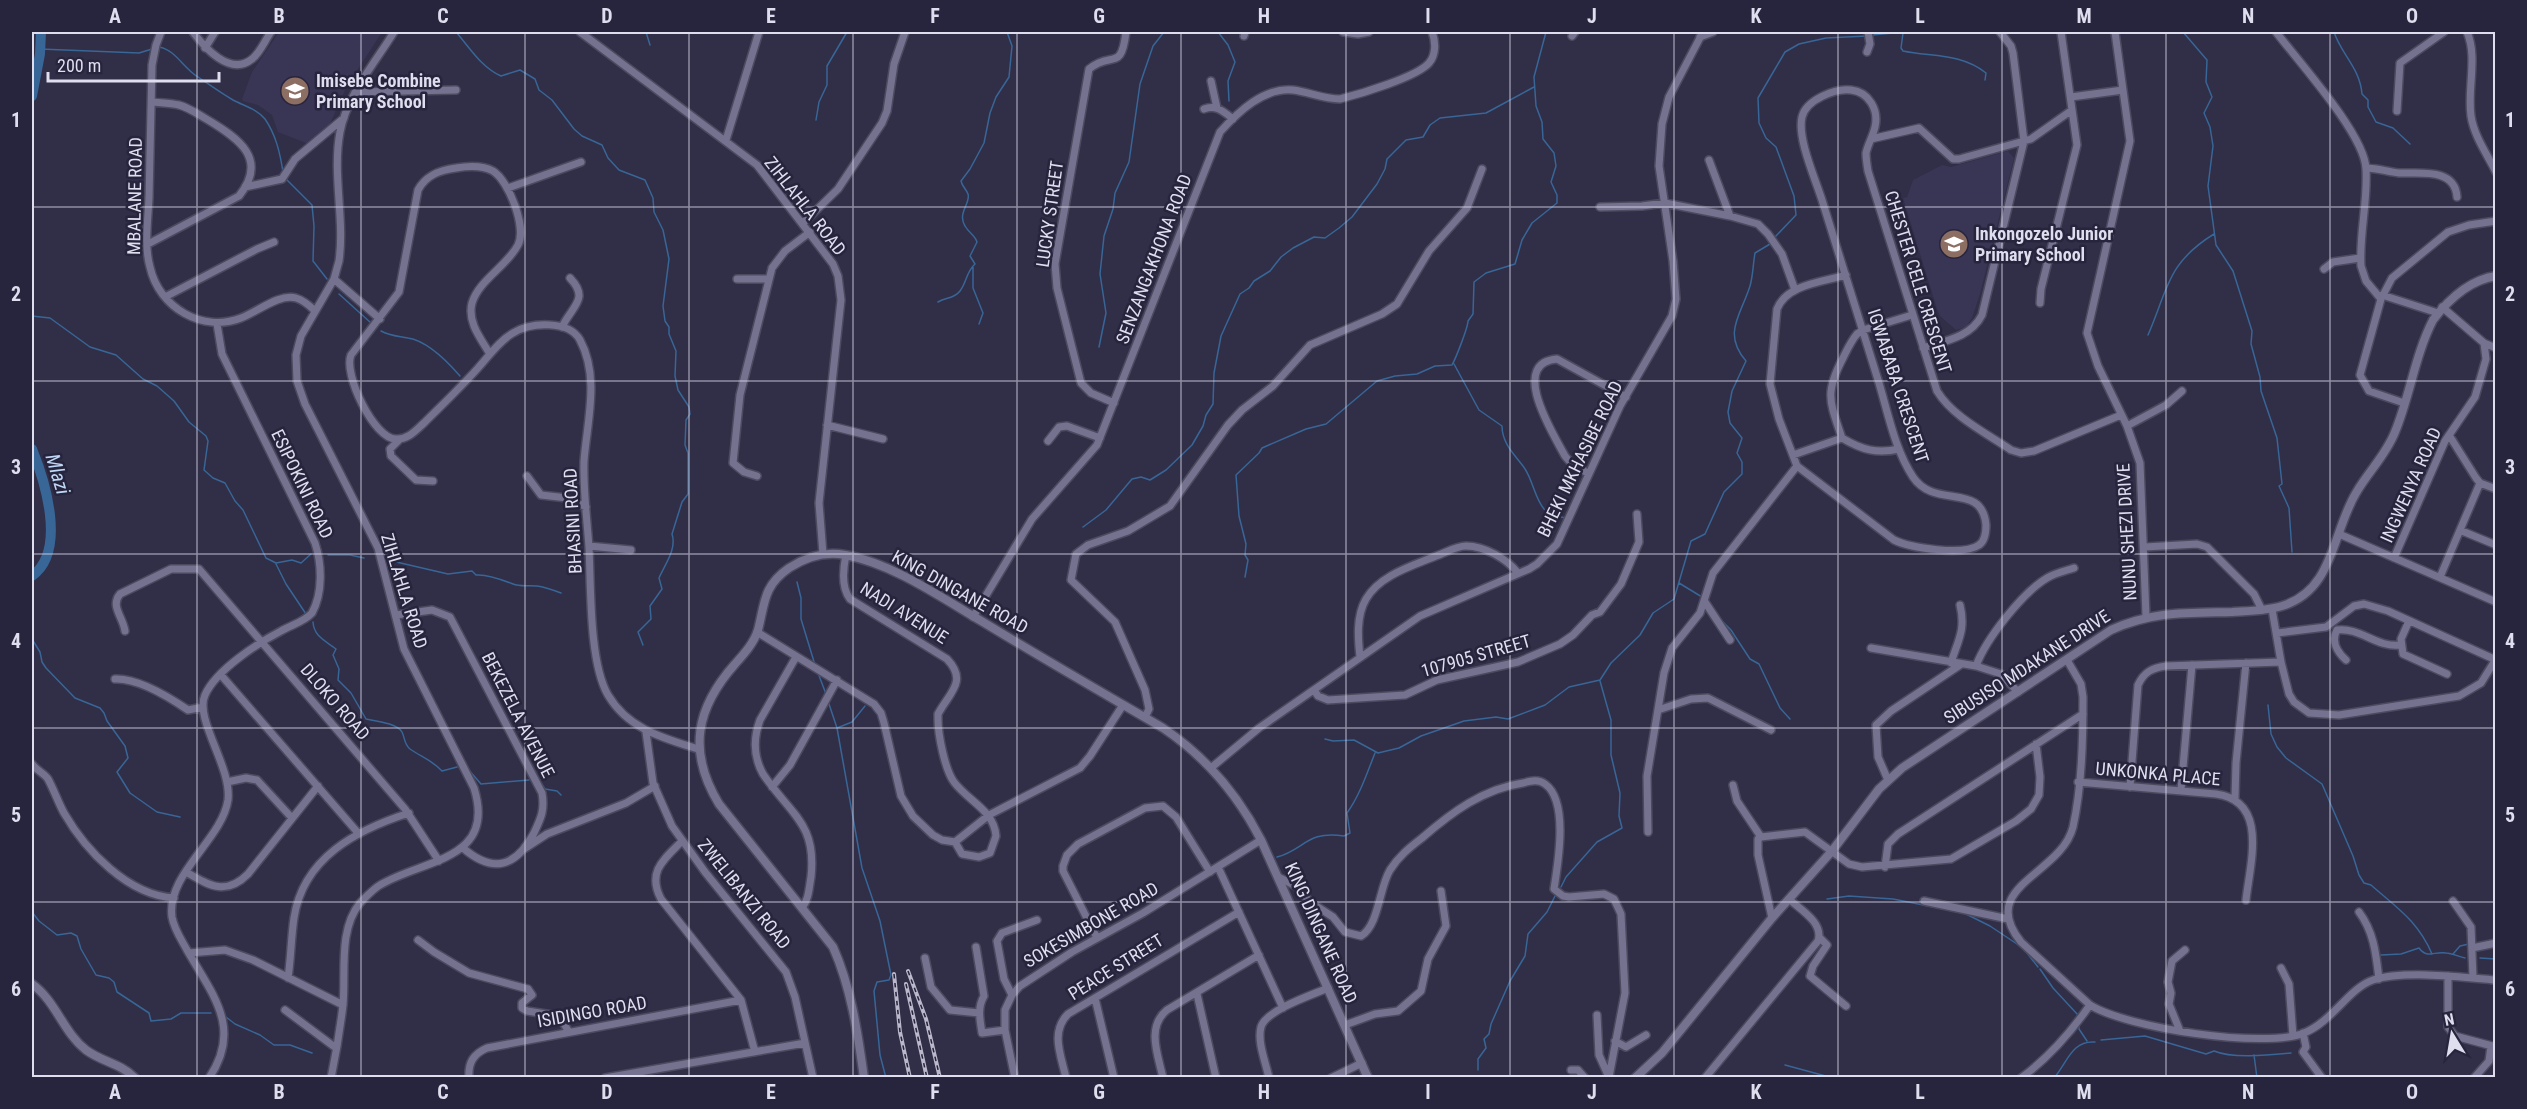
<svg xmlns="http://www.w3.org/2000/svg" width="2527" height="1109" viewBox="0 0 2527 1109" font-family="'Roboto Condensed',sans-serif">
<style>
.built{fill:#393555}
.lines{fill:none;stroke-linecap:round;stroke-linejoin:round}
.stream{stroke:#386696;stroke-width:1.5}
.river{stroke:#386696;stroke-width:10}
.minor-casing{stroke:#4c4a5f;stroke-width:10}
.tertiary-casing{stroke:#4c4a5f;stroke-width:11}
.minor{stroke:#74728f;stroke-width:7}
.tertiary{stroke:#74728f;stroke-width:8}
.rail-casing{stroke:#bab8ca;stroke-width:4}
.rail{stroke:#27243d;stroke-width:1.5;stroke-dasharray:4.5;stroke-linecap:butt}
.grid{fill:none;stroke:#dfdeee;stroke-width:1.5;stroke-opacity:0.55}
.labels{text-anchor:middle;stroke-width:5;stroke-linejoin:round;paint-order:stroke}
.poi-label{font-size:18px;font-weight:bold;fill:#dfdeee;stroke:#27243d;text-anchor:start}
.street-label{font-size:18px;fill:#dfdeee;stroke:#27243d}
.water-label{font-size:20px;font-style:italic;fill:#bfd9f6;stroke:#27243d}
.neatline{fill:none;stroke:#dfdeee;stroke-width:2}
.grid-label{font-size:20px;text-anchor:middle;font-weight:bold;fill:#dfdeee}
</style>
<rect width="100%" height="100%" fill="#312e48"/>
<!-- built -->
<path class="built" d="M279,32H382L346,88L326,133L311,145L278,132L272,115L258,105L243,101L242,99L252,72Z
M2008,151L2014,158L1980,294L1972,318L1966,327L1956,330L1940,316L1937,309L1903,198L1907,197L1913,180L1942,165L1951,167Z"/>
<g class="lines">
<!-- stream -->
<path class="stream" d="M456,32C470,48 482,68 501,76L520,70L535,79L539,90L552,100L574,129L582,136L602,145L608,158L619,170L645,180L653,198L654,212L663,230L669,259L663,306L665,321L669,327V334L676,351L675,376L678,390L689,407L690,414L686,420L685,445L688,453V494L682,502L672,534C677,549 665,564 659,578L662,589L650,606L651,619L638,632L643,645
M646,32L650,45
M1218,32L1228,45L1235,62L1228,81L1229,101
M2183,32L2207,60L2206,82L2212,97L2204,113L2210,127L2213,146L2208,186L2216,245L2233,271L2252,331L2251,344L2260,377L2261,391L2277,438L2282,484L2279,486L2289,508L2292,552
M2334,32C2341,54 2360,68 2362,94L2368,100V107L2376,122L2393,128L2410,144
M1903,33L1901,48L1903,51C1932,57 1961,53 1986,73L1985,80
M1872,35L1904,32
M159,47C176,50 183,68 198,77C210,85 221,93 233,100C244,106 257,109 265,119C276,135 280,153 283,172
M40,49L139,53L152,49
M816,120L819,102L827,85V66L847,32
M286,179L312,205L314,226L313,261L327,279
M1775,237L1796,215L1794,196L1776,147L1766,138L1759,123L1758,98L1785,52L1799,44L1826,38L1867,36
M973,267V288L983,313L979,324
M339,294L371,323
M938,302C946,297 954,299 960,291C967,282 966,272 975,264L970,256L977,242C975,235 969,233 965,226C957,213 971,203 968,194C966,189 962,186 961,181L970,169L984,143L990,113L996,97L1009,77L1012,46L1007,32
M32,316L50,318L90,347L116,355L143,379L157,386L174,401L189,422L206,436L208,441L204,470L213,478L225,483L235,501L243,510L266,558L276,563L292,560L301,563L311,554
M381,331C390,336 398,336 408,338C428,341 447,361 460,376
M2148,335C2168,289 2167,263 2214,234
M1099,347L1106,313L1100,274L1104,236L1113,209L1115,193L1129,162L1140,84L1153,46L1164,32
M1454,364L1479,410L1502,426C1502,443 1514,454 1523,466C1533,479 1534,497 1544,509C1550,515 1558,516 1565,518
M1083,527L1106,510L1132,479L1141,477L1150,480L1166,470L1192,445L1203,426L1206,415L1213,404L1214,373L1221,336L1240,294L1249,288L1254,281L1270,271L1281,257L1293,248L1314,237L1325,238L1339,228L1352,217L1377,184L1385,169L1387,159L1406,140L1423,137L1430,125L1440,118L1486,113L1534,87
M328,555H350L364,558
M392,561L448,574L472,571L476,575C487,574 503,580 513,584C520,587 529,585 537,586C545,587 553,590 561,593
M276,564L286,584L306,614
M1245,577L1248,560L1245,555L1246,544L1239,516L1236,475L1259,453L1262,448L1306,429L1326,424L1377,381L1395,376L1417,374L1435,366L1452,365C1456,358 1468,327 1468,321L1473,314L1474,282L1486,273L1515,264L1522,240L1532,223L1557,203V195L1551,182L1556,166L1554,153L1543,139L1542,122L1536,106L1534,77L1546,32
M797,582L801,598V619L815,665
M1679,583L1702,597
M1722,621L1731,630L1750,659L1759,664L1780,708L1790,719
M313,622C314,637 326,641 336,649L333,655L339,669L338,680L351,693L366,719C375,721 397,723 402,732C405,738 404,744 410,749C421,757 432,760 442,771L457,767
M32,639L40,652L42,662L46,668L75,698L100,708L104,713L107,721L125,746L128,758L117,772L130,793L157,812L180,817
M818,673L826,694
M828,701L837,728L862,868L880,921L891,975L889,980L877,982L874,991L880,1055L886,1078
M2268,705L2271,734L2277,747L2286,758L2322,784L2353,856L2359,875L2364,883L2371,885C2397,908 2418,921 2432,954
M837,728L852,722L865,706
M1325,739L1333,741L1354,740L1378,753L1399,748L1421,736L1464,721L1496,717L1508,719L1545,705L1569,687L1600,680L1611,663L1640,635L1653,613L1674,599L1691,541L1705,534L1724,492L1742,474V462L1737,453L1742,438L1730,423L1728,412L1732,391L1746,361C1722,333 1741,315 1750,286C1753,276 1753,264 1755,253L1770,244
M468,769L481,784L529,780
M539,780L545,789L557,791L561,795
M1277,857C1304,850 1307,830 1344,836L1350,833L1347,813C1360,795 1367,773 1375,753
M1561,887L1566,877L1597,842L1622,828L1619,816L1620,793L1611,755V720L1600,681
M1827,899L1849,896L1893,899L1964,913L1990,926L2023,948L2038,967
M32,912L39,921L57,935L71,933L77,936L81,949L96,975L109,978L114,982L117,992L149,1013L151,1021L171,1019L181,1013H211
M2453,954L2460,946L2469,944
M2381,955L2401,954L2419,948C2427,959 2434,951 2446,953C2452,953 2459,957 2465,958
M2480,958L2496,959
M2040,969L2053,988L2078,1015
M226,1017L235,1024L260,1035L274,1045H290L312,1053
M2079,1024V1029L2087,1041
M2101,1040L2145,1036L2206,1054L2214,1051C2233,1059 2270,1055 2291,1053
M2254,1055L2257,1078
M1785,1065L1833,1078
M1478,1070V1059L1486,1048L1484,1039L1489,1034L1491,1024L1510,981L1525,956L1528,934L1547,912L1555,896
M2054,1078C2067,1063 2072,1040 2095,1042"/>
<!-- river -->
<path class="river" d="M32,96L40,54L41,32
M32,449C45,481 67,551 32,576"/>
<!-- minor casing -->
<g class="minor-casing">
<path id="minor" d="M161,32L156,45L152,65C151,110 150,154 149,198C148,220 144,246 150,267C159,308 203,333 241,318C257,312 280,293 296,298C303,300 310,306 315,311
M193,32C204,47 230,77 252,59C260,53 265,40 271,32
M580,32L757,165L833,264L838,276L841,300L819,503L823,554
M1343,32L1358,34L1369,32
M2115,32L2130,141L2087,333L2098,366L2127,426L2140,463L2146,616
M2276,32C2299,62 2365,135 2366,169C2368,202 2359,234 2361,266L2366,281L2381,299
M2467,32C2478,57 2467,89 2471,116C2474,136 2487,154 2496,172
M1244,36L1245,32
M1572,36L1575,32
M1700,37L1713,32
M205,48L215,32
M1867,52L1870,44L1868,32
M1211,81L1217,108
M357,92L456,90
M2071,97L2123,90
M1204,109C1216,104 1224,112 1233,119
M2397,111L2400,63L2444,32
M1871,139L1919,128L1953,159H1959L2031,139L2072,110
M726,140L759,32
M1709,160L1730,216
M2366,168C2378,168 2388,172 2399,173C2418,174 2455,167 2457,197
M245,187L282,179L295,159L344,118
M508,188L581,162
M1600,207L1642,206L1665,203L1730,216L1758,224L1768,234L1782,254L1795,290
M803,223L838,189L882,123L887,111L894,64L905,32
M148,244L239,196C269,159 238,138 208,120C199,115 190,108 179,105C170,103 161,103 152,102
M2324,269L2333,262L2360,258
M1846,275C1823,282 1787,284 1777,309L1770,384L1779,419L1797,466L1894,540C1910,548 1964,556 1979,545C1985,541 1986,532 1986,525C1982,481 1935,510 1913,477C1895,450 1888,413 1879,383C1860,322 1841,261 1822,200C1815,178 1797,138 1802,117C1806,100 1835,88 1851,90C1869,92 1879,110 1875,127C1873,136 1868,144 1866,153C1866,159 1867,165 1868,171L1937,391C1953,417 1986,433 2011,450L2021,453L2034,451L2121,415
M334,279L380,319
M737,279H769
M2382,295L2438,313
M165,297L257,249L274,242
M2040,303L2041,289L2077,145L2061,32
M562,327C572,306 590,299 570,278
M2484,343L2496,348
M1923,348C1945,341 1971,337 1982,315L2024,141L2013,53L2011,46L2000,32
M490,354C481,339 467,322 472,303C479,280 507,266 518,245C527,228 509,181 493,171C482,165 468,166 456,168C440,170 426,175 418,190L399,292L351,355C343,374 374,439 396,439C408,440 416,430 424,423C442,405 461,387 478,368C489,356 499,341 513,333C531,322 569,320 580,340C600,377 587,422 584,461C583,489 587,519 589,547C591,587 589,662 608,695C628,729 663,738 698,749
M1114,403L1091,393L1081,383L1057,288L1055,264L1089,69C1112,50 1121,73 1126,32
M2404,403L2369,391L2360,375L2381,299L2392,278L2448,232L2469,225L2496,221
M827,425L883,439
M2127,426L2166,405L2182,391
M2449,435L2476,478L2480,483L2496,489
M400,439L390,449L391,456L416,480L433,481
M1048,441L1059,427L1067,426L1100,438
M1899,449C1877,454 1862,450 1842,438C1830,402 1824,394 1843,358C1847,350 1851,341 1857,334L1863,330L1912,315
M1793,455L1842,438
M1589,474L1571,463L1565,456C1554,435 1508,363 1557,359L1626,397
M527,476L541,495L567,498L586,507
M757,476L744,472L733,463L740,395L772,268L785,251L810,232
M2462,531L2496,545
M2339,534L2496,602
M589,546L631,550
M2145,547L2197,544L2207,547L2254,594L2262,610
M846,555C843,569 841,587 850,599L947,659C968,681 950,692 938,714V719C938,735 945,770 954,782C968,801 994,810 996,836L990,853L979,857L962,854L955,842
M2394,558L2445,441L2475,397L2486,359L2484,343L2442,307
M2440,577L2480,483
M1705,602L1730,640
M2272,609L2281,662L2289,694L2294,702L2309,713L2339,715L2459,696L2481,683L2496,659
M396,615L432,610L450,617L542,793C545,810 541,818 534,833C516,867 493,874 463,848
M973,617L1032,519L1097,445L1220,132C1238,112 1264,87 1293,90C1309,92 1323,99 1340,99C1360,94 1417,77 1429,63C1436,55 1436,42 1432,32
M2409,621L2401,639L2403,654L2447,674
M125,631C123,617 110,606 120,594L171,569H199L405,809L439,861
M757,632L874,704L881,713L884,723L901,796L913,816L933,835L942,840L955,842L989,815L1080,768L1090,756L1123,705
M2277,633L2326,627L2354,606L2364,604L2388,611L2496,660
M1871,648L1976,666L2001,674L2018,692
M796,657L760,720C753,739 753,756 763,774C790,814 817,823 811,877C809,888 809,899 802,908
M1360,657C1358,639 1356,616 1366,599C1380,575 1412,566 1436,556C1445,553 1456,546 1466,546C1485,546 1507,559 1518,573
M2067,660L2081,684L2083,697C2083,739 2082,786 2073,827C2061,875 1976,886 2021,942L2090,1005C2127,1028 2264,1049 2304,1033C2332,1022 2349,988 2373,980C2404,970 2462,977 2496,980
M2346,660C2337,652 2331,641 2337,630C2360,627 2377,648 2400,645
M1951,663C1958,640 1966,630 1960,605
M1976,666C1986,639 2022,593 2047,578C2055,573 2065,571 2074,568
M221,675L359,834
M115,679C139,678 169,697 188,710L203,707
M1314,690L1318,696L1328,700L1405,695L1437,680L1518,662L1560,644L1573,635L1592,615L1600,612L1621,584L1639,542L1637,514
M1658,710L1691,699L1708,698L1771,730
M1145,717L1149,709L1145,690L1115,622L1071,580L1076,554L1088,545L1128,531L1170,506L1228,425L1242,410L1273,386L1310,345L1382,314L1397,304L1429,251L1467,208L1482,169
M646,732L653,783L672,826L705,872L786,972L795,997L813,1078
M32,764C36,770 44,773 48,779C54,790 58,802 64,813C86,851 128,895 174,898
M1212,767L1259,728L1420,616L1529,569L1537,564L1557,544L1620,406L1672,316L1676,299L1673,261L1659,166L1662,124L1669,97L1703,32
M1888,780L1878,757L1876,725L1891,711L1960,665
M227,782L246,778L257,780L292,818
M2078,782L2216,794C2269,801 2250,863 2246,900
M1733,785L1737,801L1761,837L1758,839V855L1772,918
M772,787L790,765L837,680
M2130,787L2138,685C2144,672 2152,668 2166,666L2281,662
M2181,790L2192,665
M2235,798L2236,763L2246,663
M1648,832L1647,776L1664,673L1672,648L1700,613L1713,573L1797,466
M1761,837L1805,832L1849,864L1862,867L1951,859L2016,821L2031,809L2039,795L2040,777L2036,744
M682,841C663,860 647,872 661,899L741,1000L755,1052
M524,849L547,834L626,803L655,786
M1218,867L1283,1008
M1885,867L1888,844L1898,834L2083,714
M186,872C210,886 226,896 248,874L318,786
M1278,877L1296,886L1310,902L1333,917L1345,932L1361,936C1379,925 1379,888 1390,870C1399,856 1409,848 1422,838C1452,812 1483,789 1523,783C1531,781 1538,779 1545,784C1569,801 1558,863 1554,889L1563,896L1569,897L1604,894L1614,899L1621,914L1625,993L1609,1077
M1924,901L2008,919
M2453,901L2471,927L2473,978
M2359,912C2374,932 2376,954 2379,979
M1819,937L1827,945L1813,966L1810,976L1846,1006
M1097,938L1063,871V866L1067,855L1078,844L1145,808L1163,806L1176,817L1210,872
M418,940L434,952L469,973L528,989L532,995L522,1003V1008L527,1011L559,1016L569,1032
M976,947L984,996C977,1008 980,1020 982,1033L1005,1030
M2472,948L2496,943
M189,953L225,950L253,960L343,1005
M925,958L931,987L950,1010L979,1013
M2281,968L2289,984L2293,1036
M2448,976V1027L2455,1036L2496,1047
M288,978C291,958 291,938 294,918C303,858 356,830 409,813
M1197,994L1216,1078
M1012,995L1004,979L997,941L1002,933L1037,920
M1095,998L1114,1078
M285,1010L336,1048
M1597,1015L1599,1055L1608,1075
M1345,1025L1375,1014L1398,1011L1421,991L1428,959L1446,926L1441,891
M2180,1031L2169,1004L2171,993L2168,982L2172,961L2185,950
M2303,1033L2306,1047L2303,1052L2322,1078
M1615,1041L1626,1047L1646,1035
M1571,1070H1578L1585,1078
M209,1078C243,1028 212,994 187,950C181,939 174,929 172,917C166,874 222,840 228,800C232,767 194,719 205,695C216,670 258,643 281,631C291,625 304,622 312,613C323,593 322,564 315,543L222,354L217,324
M331,1078C336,1054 340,1030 343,1005C346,973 338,930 360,903C366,897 373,889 380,885C423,859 497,861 474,788L404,649L378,548L305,404L297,381L296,355L301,336L334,279L339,261C345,219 332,175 340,132C347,95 375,63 394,32
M469,1078C468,1063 473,1054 487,1048L741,1000
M605,1078L805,1043
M1015,1078L1005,1030V1010L1012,995L1020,986L1072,952L1143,913L1261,840
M1066,1078C1061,1055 1050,1032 1068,1014L1239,912
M1163,1078C1158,1055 1146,1027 1167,1010L1259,955
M1269,1078C1266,1063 1257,1042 1261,1027C1266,1010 1312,995 1328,988
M1331,1078L1362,1063
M1705,1078L1818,941C1824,923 1801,910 1789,899
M2021,1078C2047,1059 2071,1032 2090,1005
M2474,1078L2489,1061L2491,1046"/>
</g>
<!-- tertiary casing -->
<g class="tertiary-casing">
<path id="tertiary" d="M32,984C56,1001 63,1032 86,1050C102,1062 120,1063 135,1078
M864,1078C858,1034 851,987 833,947L719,804C687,751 696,708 735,664C744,654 754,643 758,630C765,603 763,586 789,568C806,557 825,551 845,555C892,563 942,598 983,622C1042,658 1103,693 1163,728C1206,757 1237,793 1261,840L1368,1078
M1635,1078L1662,1053L1772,918L1832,851L1879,789L1902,768L2111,630C2153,611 2187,613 2232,612C2248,611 2266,611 2282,606C2334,590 2332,533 2356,493C2368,472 2386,455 2395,432C2410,396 2415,355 2433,320C2449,299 2469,280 2496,276"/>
</g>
<!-- minor -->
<use href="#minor" class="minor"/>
<!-- tertiary -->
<use href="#tertiary" class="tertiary"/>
<!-- rail casing -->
<g class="rail-casing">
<path id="rail" d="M908,971L926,1019L940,1078
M894,974L900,1032L910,1078
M906,984L927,1078"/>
</g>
<!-- rail -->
<use href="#rail" class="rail"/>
</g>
<!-- grid -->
<path class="grid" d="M197,32V1078M361,32V1078M525,32V1078M689,32V1078M853,32V1078M1017,32V1078M1181,32V1078M1346,32V1078M1510,32V1078M1674,32V1078M1838,32V1078M2002,32V1078M2166,32V1078M2330,32V1078M32,207H2496M32,381H2496M32,554H2496M32,728H2496M32,902H2496"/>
<!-- icons -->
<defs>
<g id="school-disc" transform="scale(1.5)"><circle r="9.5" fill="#8d6e63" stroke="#27243d"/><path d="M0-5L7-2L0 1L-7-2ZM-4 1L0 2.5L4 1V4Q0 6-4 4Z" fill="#fff"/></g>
</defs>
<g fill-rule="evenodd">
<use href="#school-disc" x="295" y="91"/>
<use href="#school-disc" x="1954" y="244"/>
</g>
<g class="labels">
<!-- poi labels -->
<g class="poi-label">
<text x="316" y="87">Imisebe Combine<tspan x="316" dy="21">Primary School</tspan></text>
<text x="1975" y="240">Inkongozelo Junior<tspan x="1975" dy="21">Primary School</tspan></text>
</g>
<!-- street labels -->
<g class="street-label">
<text transform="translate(135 196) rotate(-89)" y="6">MBALANE ROAD</text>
<text transform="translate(805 206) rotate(52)" y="6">ZIHLAHLA ROAD</text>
<text transform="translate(1050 214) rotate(-82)" y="6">LUCKY STREET</text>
<text transform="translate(1154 259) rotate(-69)" y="6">SENZANGAKHONA ROAD</text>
<text transform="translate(1918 282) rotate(73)" y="6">CHESTER CELE CRESCENT</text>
<text transform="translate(1898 386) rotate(72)" y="6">IGWABABA CRESCENT</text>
<text transform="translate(1580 459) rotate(-64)" y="6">BHEKI MKHASIBE ROAD</text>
<text transform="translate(302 484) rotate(64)" y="6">ESIPOKINI ROAD</text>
<text transform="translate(2411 485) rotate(-66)" y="6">INGWENYA ROAD</text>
<text transform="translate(573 521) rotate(-93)" y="6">BHASINI ROAD</text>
<text transform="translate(2127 532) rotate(-93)" y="6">NUNU SHEZI DRIVE</text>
<text transform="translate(404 591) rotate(73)" y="6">ZIHLAHLA ROAD</text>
<text transform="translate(960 592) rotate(29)" y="6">KING DINGANE ROAD</text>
<text transform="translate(904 613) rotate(32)" y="6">NADI AVENUE</text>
<text transform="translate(1476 656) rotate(-16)" y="6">107905 STREET</text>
<text transform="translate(2027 667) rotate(-33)" y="6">SIBUSISO MDAKANE DRIVE</text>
<text transform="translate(335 702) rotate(49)" y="6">DLOKO ROAD</text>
<text transform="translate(518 715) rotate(63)" y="6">BEKEZELA AVENUE</text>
<text transform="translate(2158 774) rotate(5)" y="6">UNKONKA PLACE</text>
<text transform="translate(744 894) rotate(51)" y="6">ZWELIBANZI ROAD</text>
<text transform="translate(1091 925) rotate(-30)" y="6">SOKESIMBONE ROAD</text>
<text transform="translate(1321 933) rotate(66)" y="6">KING DINGANE ROAD</text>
<text transform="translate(1116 967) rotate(-32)" y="6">PEACE STREET</text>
<text transform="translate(592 1012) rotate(-10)" y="6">ISIDINGO ROAD</text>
</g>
<!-- water labels -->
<g class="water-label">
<text transform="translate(58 474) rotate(73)" y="7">Mlazi</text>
</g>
</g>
<!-- border -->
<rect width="2527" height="1109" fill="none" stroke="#27243d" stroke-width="66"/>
<!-- north arrow -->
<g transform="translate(2452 1034) rotate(349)" stroke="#27243d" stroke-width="4.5" paint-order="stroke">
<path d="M0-4.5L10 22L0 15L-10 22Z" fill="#dfdeee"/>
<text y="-9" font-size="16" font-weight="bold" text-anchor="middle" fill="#dfdeee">N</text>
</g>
<!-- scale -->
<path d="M48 72v9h171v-9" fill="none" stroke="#dfdeee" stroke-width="3"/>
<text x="57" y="72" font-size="18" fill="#dfdeee" stroke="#27243d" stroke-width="4.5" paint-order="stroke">200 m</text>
<rect x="33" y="33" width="2461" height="1043" class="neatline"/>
<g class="grid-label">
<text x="115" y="23">A</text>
<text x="279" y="23">B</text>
<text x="443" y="23">C</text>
<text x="607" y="23">D</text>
<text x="771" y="23">E</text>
<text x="935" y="23">F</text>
<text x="1099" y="23">G</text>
<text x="1264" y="23">H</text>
<text x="1428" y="23">I</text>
<text x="1592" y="23">J</text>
<text x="1756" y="23">K</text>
<text x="1920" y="23">L</text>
<text x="2084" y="23">M</text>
<text x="2248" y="23">N</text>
<text x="2412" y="23">O</text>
<text x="16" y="127">1</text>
<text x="2510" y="127">1</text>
<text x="16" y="301">2</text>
<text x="2510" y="301">2</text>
<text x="16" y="474">3</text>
<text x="2510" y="474">3</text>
<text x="16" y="648">4</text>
<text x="2510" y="648">4</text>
<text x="16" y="822">5</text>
<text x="2510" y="822">5</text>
<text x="16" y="996">6</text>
<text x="2510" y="996">6</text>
<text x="115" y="1099">A</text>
<text x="279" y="1099">B</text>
<text x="443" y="1099">C</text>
<text x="607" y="1099">D</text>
<text x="771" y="1099">E</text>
<text x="935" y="1099">F</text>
<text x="1099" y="1099">G</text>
<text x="1264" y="1099">H</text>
<text x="1428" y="1099">I</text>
<text x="1592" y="1099">J</text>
<text x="1756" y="1099">K</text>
<text x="1920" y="1099">L</text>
<text x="2084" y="1099">M</text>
<text x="2248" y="1099">N</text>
<text x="2412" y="1099">O</text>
</g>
</svg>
